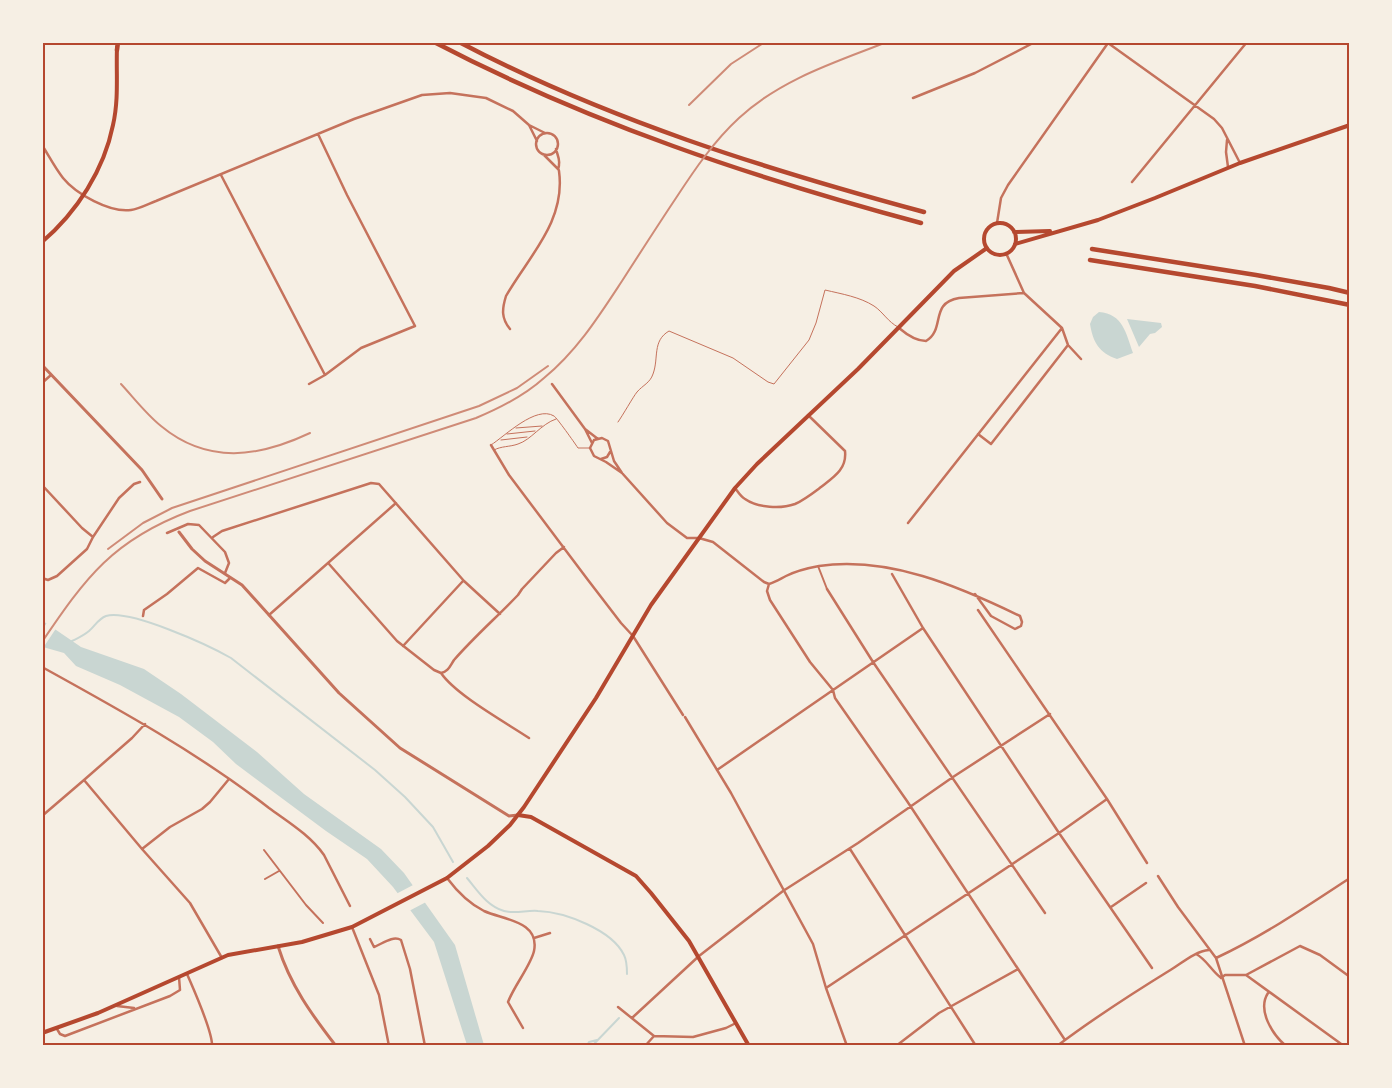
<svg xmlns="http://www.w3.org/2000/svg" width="1392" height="1088" viewBox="0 0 1392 1088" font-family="Poppins,sans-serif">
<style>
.water{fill:#c9d6d2}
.pier{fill:#f6efe4}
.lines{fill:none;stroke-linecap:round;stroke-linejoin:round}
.stream{stroke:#c9d6d2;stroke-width:2}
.service{stroke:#c5725c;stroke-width:1}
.pedestrian{stroke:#c5725c;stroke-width:2}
.minor{stroke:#c5725c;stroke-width:2.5}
.tertiary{stroke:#c5725c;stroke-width:3}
.secondary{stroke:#b5482f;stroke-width:4}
.primary{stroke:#b5482f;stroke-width:4}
.motorway{stroke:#b5482f;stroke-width:4.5}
.rail{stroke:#cf8b77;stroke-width:2}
.neatline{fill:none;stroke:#b5482f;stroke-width:2}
</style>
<rect width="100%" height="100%" fill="#f6efe4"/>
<!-- water -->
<path class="water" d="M1099,312C1123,314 1126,333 1133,353L1117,359C1099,353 1093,342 1090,324L1093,317Z
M1127,319L1161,323L1162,327L1155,333L1150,334L1139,347Z
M43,621L81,647L144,669L181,694L257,752L304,794L381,849L404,873L455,945L484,1045H467L434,942L393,887L367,859L326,831L236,764L213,742L179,717L120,685L76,666L64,653L43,647Z"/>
<!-- pier -->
<path class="pier" d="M48,621L57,627L43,648V629Z
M415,884L428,901L409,911L396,894Z"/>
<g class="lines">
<!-- stream -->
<path class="stream" d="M72,641C78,638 83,636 89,631C95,626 98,619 106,616C130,609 208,645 231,658L375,770L405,797L433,827L453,862
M467,878C478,891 487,906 504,911C515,914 527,910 538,911C565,912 612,930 624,955C627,961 627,968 627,974
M587,1046L589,1042L597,1040
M592,1046L619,1018"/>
<!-- service -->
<path class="service" d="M42,44L44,42
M618,422C623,415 633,397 637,392C643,385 650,383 653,374C659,358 652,341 669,331L733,358L768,382L774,384L809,340L816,323L825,290C842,294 860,297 874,306C883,312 888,322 898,327
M516,428L542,426
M507,434L535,431
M501,440L527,437
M491,445C505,436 536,405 554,416C557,418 574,442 578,448H589
M494,450C501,446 510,447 518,444C531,440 541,424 556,419"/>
<!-- pedestrian -->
<path class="pedestrian" d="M818,566L827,589
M264,850L306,905L323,923
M265,879L279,871"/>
<!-- minor -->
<path class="minor" d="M1108,43L1214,119L1222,128L1240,163
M913,98L975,73L1035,42
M529,125L537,141
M536 144a11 11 0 1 1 22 0a11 11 0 1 1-22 0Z
M1227,140L1226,152L1228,167
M42,145C49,156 55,168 63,178C76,194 110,213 131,210C139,209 148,204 156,201L354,119L422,95L450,93L486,98L513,111L529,125L545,133
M543,154L558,169
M221,175L325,375
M1132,182L1247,42
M997,223L1001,198L1008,185L1108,43
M1006,253L1024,293L1062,328L1068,345L1081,359
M899,328C906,334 915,341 926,341C946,329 929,303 959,298L1024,293
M510,329C501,318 502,309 506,296C529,256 566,221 559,171C557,165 559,171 559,164C560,159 557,154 556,149
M42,383L51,375
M309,384L325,375L361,348L415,326L347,195L318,134
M552,384L585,429L592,443
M585,429L598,439
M978,434L991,444L1068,345
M491,445L509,475L588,580L621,623L633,636L683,715
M601,459L607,457L610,452
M622,473L606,462L594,456L590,448L594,440L602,438L608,441L614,461L622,473L667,523L687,538H699L713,542L764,582L769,584
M42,485L82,528L93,537
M735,488C738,492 741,497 745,499C758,508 781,509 795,504C804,500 813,493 821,487C834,477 847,469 845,451L808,415
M908,523L1062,328
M167,533L188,524L199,525L225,552L229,563L225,573
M213,537L222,531L371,483L379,484L464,581L500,614
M329,564L397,641L434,670L441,673
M892,574L923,628L1059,833L1152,968
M42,578L48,580L57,576L87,549L93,537L119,498L134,484L140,482
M769,584L767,591L770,600L810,662L833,690L835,698L907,801L1065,1040
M769,584C775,582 780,579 786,576C796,571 808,568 819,566C889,556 958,586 1020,616L1022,622L1021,626L1015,629L991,616L975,594
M827,589L873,662L1045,913
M978,610L1107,799L1147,863
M269,615L396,503
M143,616L144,610L167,594L198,568L225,583L230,578
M403,646L463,581
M42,667C120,710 198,753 269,808C288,822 310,835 324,855L350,906
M441,673C448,672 450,666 454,660C474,637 497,617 518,595L522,589L556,553L564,547
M441,673C456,695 505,722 529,738
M685,717L731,793L813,944L826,988L847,1046
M717,770L923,628
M84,780L132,738L145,724
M42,816L84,780L142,849L190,903L222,958
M142,849L170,827L202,809L210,802L229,779
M850,849L976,1046
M1158,876L1178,907L1216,958L1245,1046
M447,878C456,890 470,904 484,911C504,920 540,921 534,951C531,965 514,986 508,1002L523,1028
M1111,907L1146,883
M352,927L379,995L389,1046
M534,938L550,933
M370,939L374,947C382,944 393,935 401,940L410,969L425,1046
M1196,954C1206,959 1211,970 1220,977
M1216,958C1263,936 1306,907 1350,878
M187,974C193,988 213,1032 212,1046
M1246,975L1300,946L1320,955L1350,977
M1221,978L1225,975H1246L1344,1046
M826,988L1059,833L1107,799
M1268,993C1257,1010 1272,1034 1286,1046
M117,1006L134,1008
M618,1007L654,1036L693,1037L726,1028L736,1023
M632,1018L699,956L783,891L858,843L953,777L1050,714
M57,1029L60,1034L65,1036L170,996L180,990L179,977
M645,1046L654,1036
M896,1046L939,1013L1018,969
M1057,1046C1094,1018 1133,993 1172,969C1183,962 1196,951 1209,950"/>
<!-- tertiary -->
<path class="tertiary" d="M42,365L142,470L162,499
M179,532L192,549L205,561L242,585L339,693L400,748L509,816L518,815
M278,946C290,985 312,1015 336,1046"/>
<!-- secondary -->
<path class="secondary" d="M42,242C77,212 104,170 113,125C119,99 116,73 117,47
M518,815L531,817L636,876L651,893L689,941L749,1046"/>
<!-- primary -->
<path class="primary" d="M984 239a16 16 0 1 1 32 0a16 16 0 1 1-32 0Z
M1014,232L1050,231
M1015,244L1098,220L1155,198L1240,163L1350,125
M42,1033L98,1013L228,955L302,942L352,927L447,878L488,846L510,825L524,807L596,698L651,605L735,488L757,464L858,369L954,271L987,248"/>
<!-- motorway -->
<path class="motorway" d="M434,42C589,123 754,178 921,223
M459,42C605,119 765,169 924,212
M117,50L118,42
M1092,249L1256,275L1329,288L1350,293
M1090,260L1255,286L1350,305"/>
<!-- rail -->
<path class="rail" d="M689,105L731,64L765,42
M121,384C134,398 146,414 161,426C208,465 259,457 310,433
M108,549L143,523L172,508L479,406L517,388L548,366
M42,642C86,577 113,540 190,511L476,418C500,408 524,396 544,378C577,351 599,316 622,281C640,253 658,225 676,198C695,169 714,141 739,118C781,79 836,62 887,42"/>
</g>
<!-- border -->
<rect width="1392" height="1088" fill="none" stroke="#f6efe4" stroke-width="88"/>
<rect x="44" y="44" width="1304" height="1000" class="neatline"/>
</svg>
